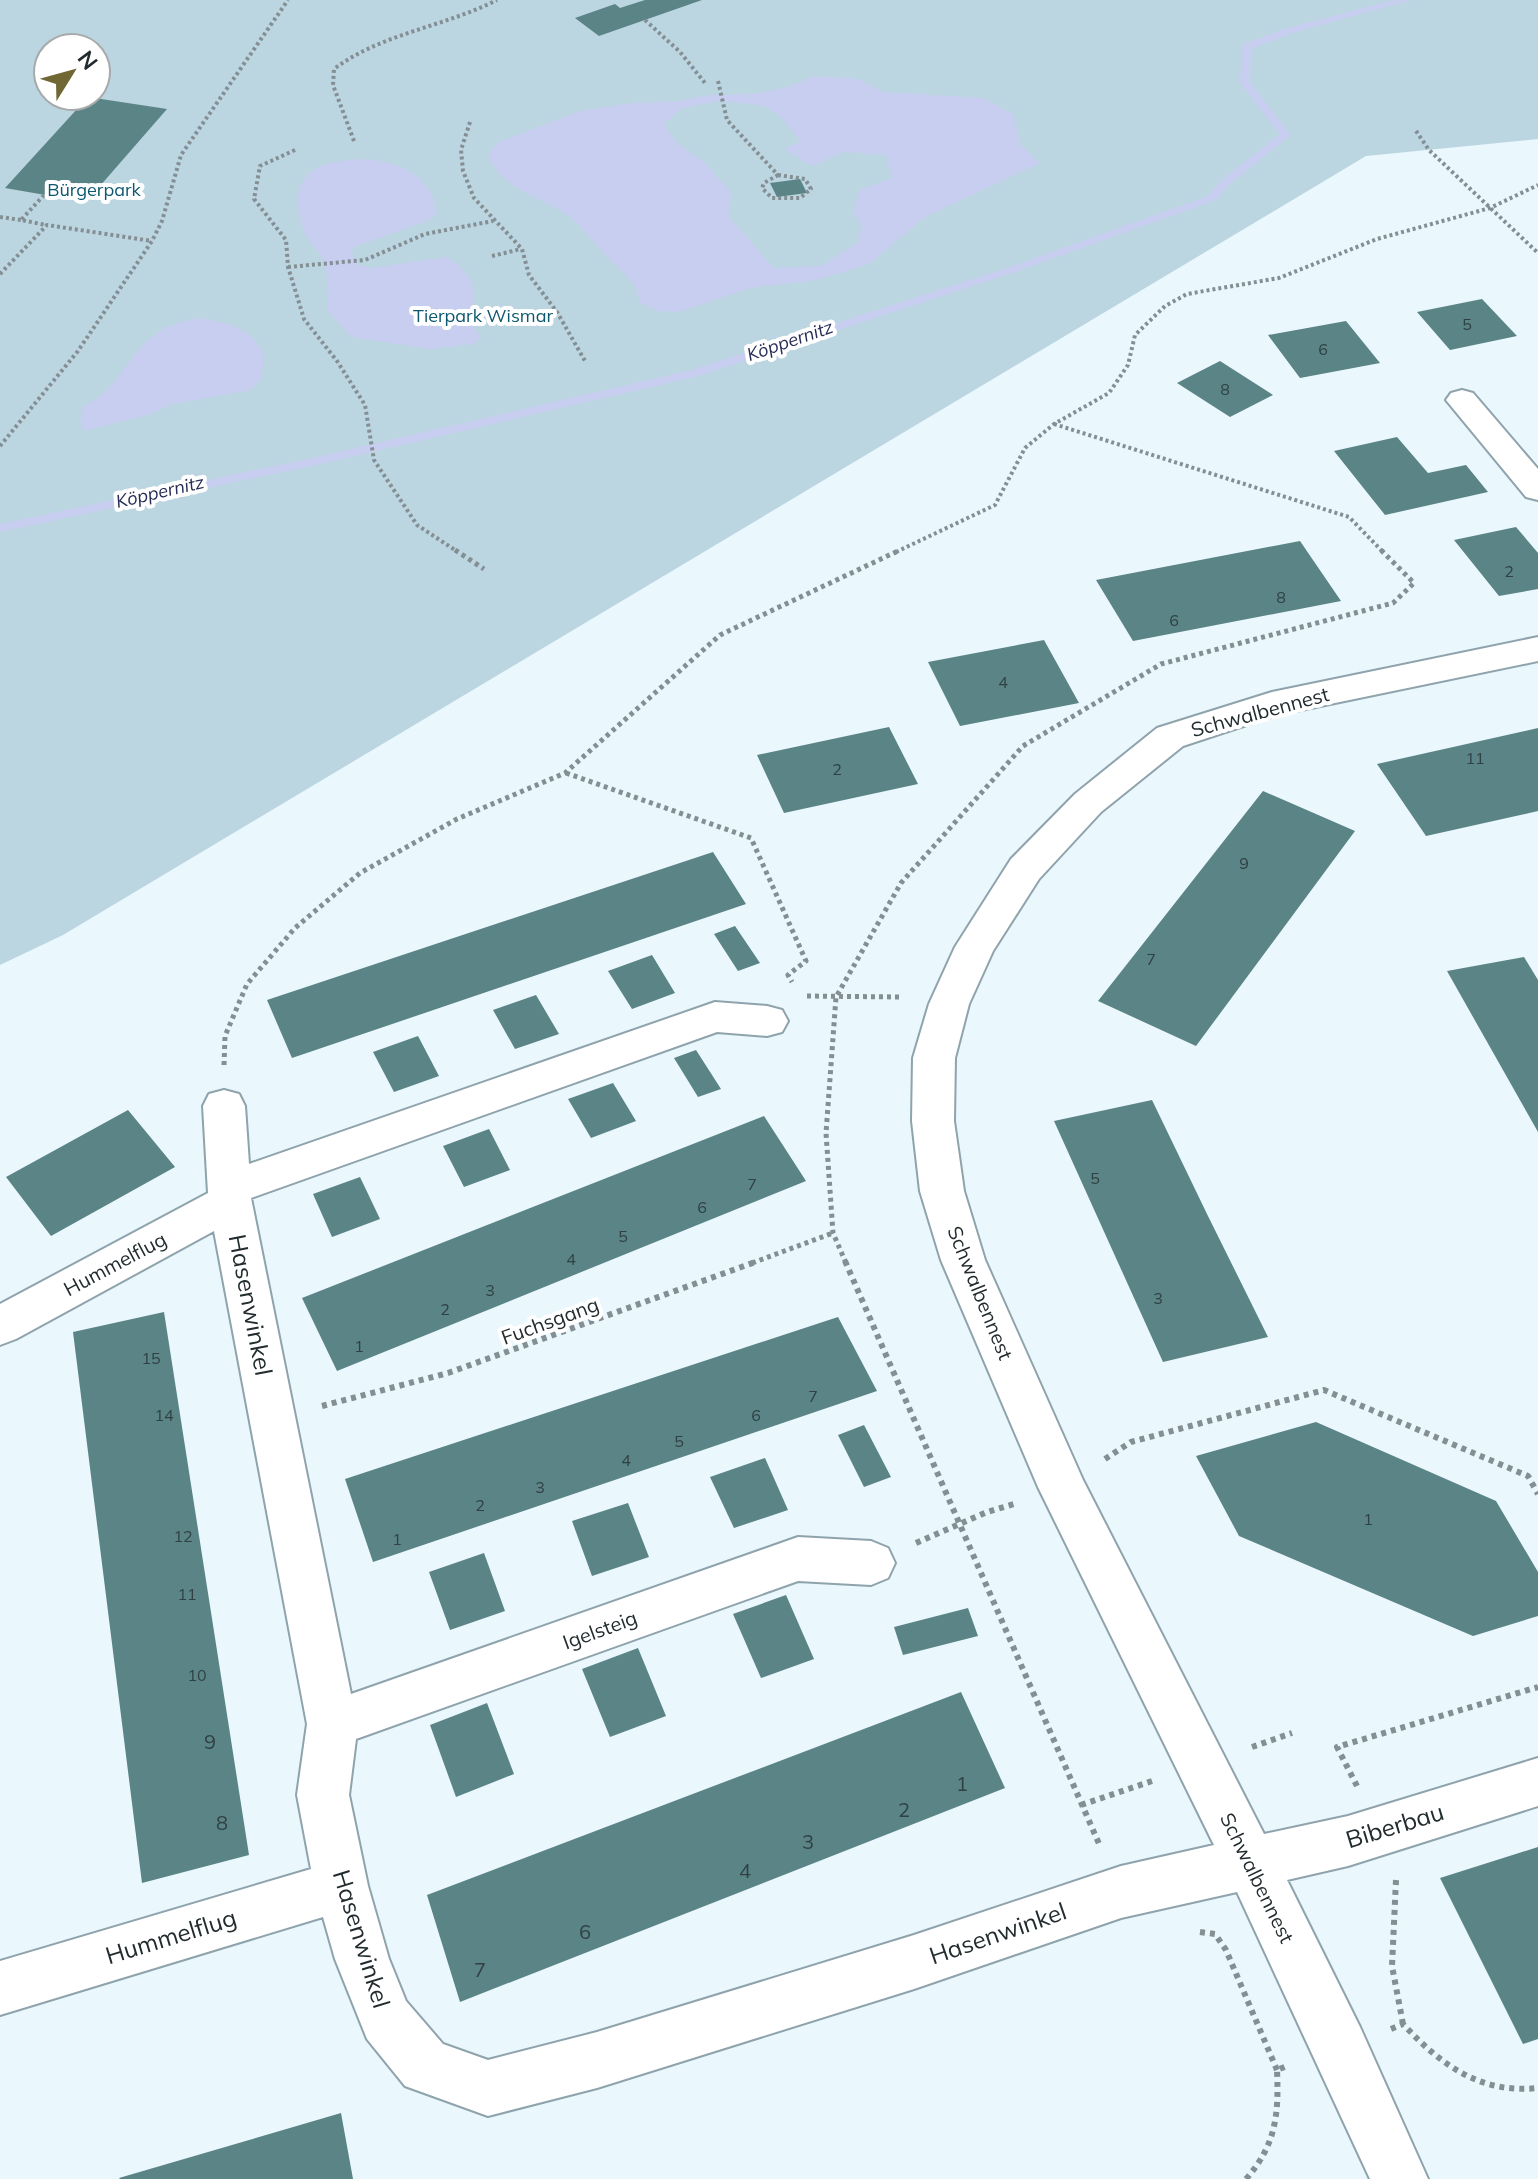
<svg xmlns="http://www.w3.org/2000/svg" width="1538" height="2179" font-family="Mulish,sans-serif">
<rect width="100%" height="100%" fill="#eaf7fd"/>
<path fill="#bbd5e1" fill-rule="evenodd" d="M0,0H1538V139L1366,156L63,935L0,965ZM48,48H96V96H48Z"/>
<path fill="#c7ceef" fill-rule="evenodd" d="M815,76L858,79L883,92L983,98L1013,114L1020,144L1040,163L925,217L869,264L816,280L750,288L679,312L658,311L640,303C636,278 620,271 604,254C593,242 584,228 570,217C542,196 500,190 488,154L499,142L583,110L635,103L678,101L709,95L753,94L788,87ZM719,101C763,105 774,101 800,142L784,149L812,166L843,152L886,155L892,178L859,190L853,212L862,226L857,243L821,266L774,268L728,216L731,193L707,165L677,143L664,124L682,108Z
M368,159C403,164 431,175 437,213L427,221L354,247L351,252L359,265L371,268L446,257C469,269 483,292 467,315L481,338L473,344L430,349L351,337L327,310C330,291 328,272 320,254C317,248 311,245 308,239C301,228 297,210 298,197C302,162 338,160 368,159Z
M198,318C225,321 267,332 263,366C262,379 259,384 247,391L172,404L151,414L84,431L80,424L83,407C134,381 125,331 198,318Z"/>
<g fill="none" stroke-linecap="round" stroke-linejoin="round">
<path fill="#c7ceef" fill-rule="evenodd" d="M1394,0H1411L1292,33L1251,49L1250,83L1291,135L1230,184L1216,200L1018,271L699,376L321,464L0,532V524L321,456L691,370L1010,267L1208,196L1222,180L1280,134L1240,83L1242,45L1284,29Z"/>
</g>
<path fill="#5a8486" d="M645,0H702L599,36L575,18L615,4L620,8Z
M88,97L167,109L86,202L5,188Z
M800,179L807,193L777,197L770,183Z
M1482,299L1517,336L1450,350L1417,312Z
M1346,321L1380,363L1300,378L1268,335Z
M1220,361L1273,395L1230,417L1177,383Z
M1397,437L1428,473L1466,465L1488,492L1385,515L1334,451Z
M1516,527L1538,553V589L1499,596L1454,540Z
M1300,541L1341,601L1133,641L1096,580Z
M1044,640L1079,703L960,726L928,662Z
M889,727L918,784L784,813L757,755Z
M1538,728V811L1426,836L1377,764Z
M1263,791L1355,831L1196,1046L1098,1001Z
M713,852L746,904L292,1058L267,1000Z
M735,926L760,963L738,971L714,934Z
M652,955L675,993L632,1009L608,971Z
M1524,957L1538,980V1132L1447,971Z
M536,995L559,1034L515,1049L493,1010Z
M418,1036L439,1076L394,1092L373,1052Z
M696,1050L721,1089L698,1097L674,1058Z
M613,1083L636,1121L591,1138L568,1099Z
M1152,1100L1207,1214L1268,1337L1163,1362L1054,1121Z
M128,1110L175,1167L51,1236L6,1177Z
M764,1116L806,1181L337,1371L302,1298Z
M489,1129L510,1170L464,1187L443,1146Z
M360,1177L380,1219L332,1237L313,1194Z
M164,1312L249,1855L142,1883L73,1332Z
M838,1317L877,1391L373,1562L345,1479Z
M1316,1422L1496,1501L1538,1572V1616L1473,1636L1239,1536L1196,1456Z
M864,1425L891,1477L864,1487L838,1435Z
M765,1458L788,1510L734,1528L710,1477Z
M628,1503L649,1557L592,1576L572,1521Z
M484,1553L505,1611L450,1630L429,1572Z
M786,1595L814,1659L761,1678L733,1614Z
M968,1608L978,1636L903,1655L894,1627Z
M638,1648L666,1716L610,1737L582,1669Z
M961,1692L1005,1788L460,2002L427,1895Z
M487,1703L514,1774L456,1797L430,1725Z
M1538,1847V2039L1523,2044L1440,1878Z
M341,2113L353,2179H120L119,2178Z"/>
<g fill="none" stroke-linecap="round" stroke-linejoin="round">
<g stroke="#8ea3ac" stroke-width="4">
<path id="street" d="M1462,390L1473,393L1538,469V500L1526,497L1446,400L1451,393Z
M1538,637V661L1277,715L1183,746L1101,812L1039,879L993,951L969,1004L955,1058L954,1121L964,1191L985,1260L1083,1480L1264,1834L1348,1816L1538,1758V1806L1348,1866L1287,1880L1360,2027L1428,2179H1370L1237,1892L1121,1918L914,1989L597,2088L488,2116L405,2086L367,2039L335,1959L323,1917L0,2015V1961L311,1869L297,1795L307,1724L214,1231L16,1339L0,1345V1304L208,1193L203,1106L209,1094L224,1090L239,1094L245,1106L249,1164L715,1002L767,1006L782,1010L788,1021L782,1032L767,1036L717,1032L251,1198L351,1694L798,1537L871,1541L888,1548L895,1563L888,1578L871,1585L798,1581L356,1739L349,1795L368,1886L389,1959L406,2001L443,2044L488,2060L597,2032L914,1935L1121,1866L1214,1845L1038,1487L941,1260L920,1191L912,1121L913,1058L929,1004L955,947L1011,859L1075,794L1157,728L1272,692Z"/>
</g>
<path stroke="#848f94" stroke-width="4" stroke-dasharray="3 3" stroke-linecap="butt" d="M645,20L680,52L705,83
M718,81L727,120L778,175
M470,122L461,150L463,171L474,198L522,249L529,275L557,312L585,361
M1416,131L1429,150L1538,253
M354,141L333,85L334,69C382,33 444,27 497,0
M295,150L260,166L254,199L286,240L288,267L304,319L337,361L365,405L374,460L417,525L458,552
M778,175L805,179L811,189L800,198H772L762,188L764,183Z
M44,195L21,220L46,225
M0,217L21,220
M492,256L521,249
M288,267L365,260L425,234L493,221
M0,274L47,225L152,241
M1054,424L1349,517L1383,552
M0,446L78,351L152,241L162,221L181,155L288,0
M896,552L995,505L1025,448L1054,424L1109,393L1128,365L1135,335L1165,306L1187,294L1279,278L1377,239L1490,208L1538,185"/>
<path stroke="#848f94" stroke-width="5" stroke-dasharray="4 4" stroke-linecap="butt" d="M455,550L484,569
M566,773L751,838L806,961L788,975L792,982
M807,996L901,997
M224,1065L225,1036L247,984L295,928L360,873L457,819L565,773L720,635L900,550
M752,1263L833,1233
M846,1263L833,1233L826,1133L836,997L901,883L1023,746L1161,664L1393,603L1414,583L1381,550"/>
<path stroke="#848f94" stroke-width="6" stroke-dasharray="5 5" stroke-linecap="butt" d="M845,1261L1100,1846
M322,1406L448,1373L758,1261
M1105,1459L1131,1442L1324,1390L1528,1476L1538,1494
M916,1543L987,1512L1014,1504
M1252,1747L1292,1733
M1357,1786L1337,1747L1538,1687
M1081,1805L1152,1781
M1396,1880L1392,1966L1403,2024
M1200,1932L1215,1934L1226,1950L1277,2070
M1391,2029L1403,2024C1441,2065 1480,2094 1538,2088
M1246,2179C1276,2145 1279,2114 1277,2070L1287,2066"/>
<use href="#street" fill="#fff" fill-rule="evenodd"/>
</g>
<g text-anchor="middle" stroke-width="8" stroke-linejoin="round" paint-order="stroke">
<g font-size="16" fill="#304144">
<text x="1467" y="330">5</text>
<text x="1323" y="355">6</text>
<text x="1225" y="395">8</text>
<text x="1509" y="577">2</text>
<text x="1281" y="603">8</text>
<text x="1174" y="626">6</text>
<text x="1003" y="688">4</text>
<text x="1475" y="764">11</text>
<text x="837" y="775">2</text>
<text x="1244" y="869">9</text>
<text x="1151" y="965">7</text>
<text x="1095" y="1184">5</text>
<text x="752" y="1190">7</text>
<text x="702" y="1213">6</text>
<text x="623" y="1242">5</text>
<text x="571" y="1265">4</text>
<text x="490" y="1296">3</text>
<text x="1158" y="1304">3</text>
<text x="445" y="1315">2</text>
<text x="359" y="1352">1</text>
<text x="151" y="1364">15</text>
<text x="813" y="1402">7</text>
<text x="164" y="1421">14</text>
<text x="756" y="1421">6</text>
<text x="679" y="1447">5</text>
<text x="626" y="1466">4</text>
<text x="540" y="1493">3</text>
<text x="480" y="1511">2</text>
<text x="1368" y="1525">1</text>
<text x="183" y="1542">12</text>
<text x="397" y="1545">1</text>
<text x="187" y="1600">11</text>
<text x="197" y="1681">10</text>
</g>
<g font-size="18" fill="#0d586f" stroke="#fff">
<text x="94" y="196">Bürgerpark</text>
<text x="483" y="322">Tierpark Wismar</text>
</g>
<g font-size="18" font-style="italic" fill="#272c57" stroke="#fff">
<text transform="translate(790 341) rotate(-19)" y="6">Köppernitz</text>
<text transform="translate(160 492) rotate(-13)" y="6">Köppernitz</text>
</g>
<g font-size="20" fill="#222b2e" stroke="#fff">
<text transform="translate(1260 712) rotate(-15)" y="7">Schwalbennest</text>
<text transform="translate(115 1264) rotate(-28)" y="7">Hummelflug</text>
<text transform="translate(980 1293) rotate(68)" y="7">Schwalbennest</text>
<text transform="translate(550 1321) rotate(-20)" y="7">Fuchsgang</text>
<text transform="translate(600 1630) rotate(-20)" y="7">Igelsteig</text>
<text transform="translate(1257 1878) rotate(64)" y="7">Schwalbennest</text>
</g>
<g font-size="20" fill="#304144">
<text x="210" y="1749">9</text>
<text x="962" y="1791">1</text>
<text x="904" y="1817">2</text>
<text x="222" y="1830">8</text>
<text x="808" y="1849">3</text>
<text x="745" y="1878">4</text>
<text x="585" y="1939">6</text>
<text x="480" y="1977">7</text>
</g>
<g font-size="24" fill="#222b2e" stroke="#fff">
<text transform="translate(250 1305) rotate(79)" y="8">Hasenwinkel</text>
<text transform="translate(1395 1826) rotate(-17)" y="8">Biberbau</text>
<text transform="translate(998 1934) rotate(-19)" y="8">Hasenwinkel</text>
<text transform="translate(171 1937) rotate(-17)" y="8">Hummelflug</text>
<text transform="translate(361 1939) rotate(73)" y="8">Hasenwinkel</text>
</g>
</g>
<g transform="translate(72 72) rotate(53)"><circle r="38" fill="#ffffff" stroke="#a7aaab" stroke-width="2"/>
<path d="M0-6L14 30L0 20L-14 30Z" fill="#716734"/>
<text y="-12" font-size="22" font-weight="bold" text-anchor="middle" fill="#222b2e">N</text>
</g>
</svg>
